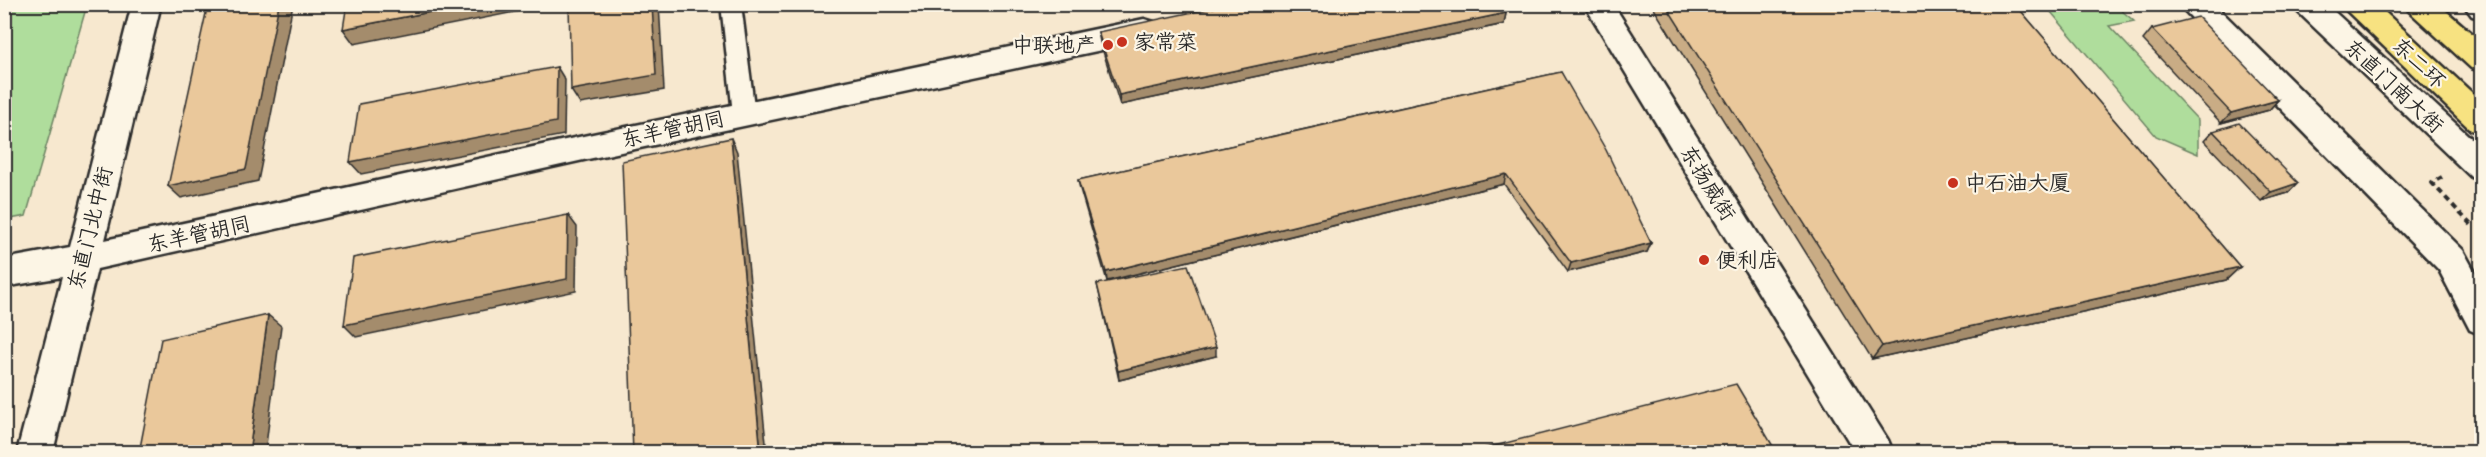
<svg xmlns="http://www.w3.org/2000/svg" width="2486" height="457" font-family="Dekko,'LXGW WenKai TC',sans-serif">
<rect width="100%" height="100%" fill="#f7e8cf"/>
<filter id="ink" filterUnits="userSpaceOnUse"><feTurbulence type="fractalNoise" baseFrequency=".0167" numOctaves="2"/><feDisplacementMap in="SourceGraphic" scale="12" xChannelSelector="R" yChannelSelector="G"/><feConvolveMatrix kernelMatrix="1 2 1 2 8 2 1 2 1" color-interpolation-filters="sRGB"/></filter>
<g filter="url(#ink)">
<path fill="#afdd9c" stroke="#6d8464" stroke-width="1.5" d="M5,4L87,5L26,216L5,220Z
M2045,5H2115L2134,21L2109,26L2198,120V154L2156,136Z"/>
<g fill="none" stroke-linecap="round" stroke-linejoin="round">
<g stroke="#2b2b2b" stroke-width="5">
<path id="lane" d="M721,4H741L755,114L751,120L744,122L737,120L733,114Z"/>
</g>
<g stroke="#2b2b2b" stroke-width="5">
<path id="street" d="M132,4H161L105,240L588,135L1144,19L1154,22L1159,30L1154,38L1144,41L588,159L97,269L53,452H17L62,277L4,287V259L70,247Z
M1584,4H1613L1888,440L1893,452H1855Z"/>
</g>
<g stroke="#2b2b2b" stroke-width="5">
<path id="secondary" d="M2181,4H2214L2463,250L2482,285V335L2470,330L2439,270L2185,11Z
M2293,4H2326L2482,148V181L2471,177L2297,11Z
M2463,4H2482V18L2472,16Z"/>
</g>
<g stroke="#2b2b2b" stroke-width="5">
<path id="highway" d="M2343,4H2376L2482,102V133L2471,130L2347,11Z
M2405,4H2438L2482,42V71L2471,68L2409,11Z"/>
</g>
<path stroke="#2b2b2b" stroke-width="4" stroke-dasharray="6 4.5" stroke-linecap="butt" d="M2442,177L2432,183L2474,228"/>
<use href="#lane" fill="#fcf5e5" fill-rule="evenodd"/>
<use href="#street" fill="#fcf5e5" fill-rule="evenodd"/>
<use href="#secondary" fill="#fcf5e5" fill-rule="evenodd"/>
<use href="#highway" fill="#f7e281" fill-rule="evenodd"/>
</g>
<path fill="#c9ac85" stroke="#2b2b2b" stroke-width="1.5" d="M1651,4H2015L2240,267L2226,280L1872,359Z
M1506,13L1504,24L1120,105L1100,42L1098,32Z
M2152,29L2278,100L2269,110L2221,123L2143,40Z
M1561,72L1651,243L1647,252L1568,272L1504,184L1107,281L1080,189L1078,180Z
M2213,131L2298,183L2288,193L2261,201L2204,141Z
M1097,284L1216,356L1119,380Z"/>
<path fill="#a48c6c" stroke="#2b2b2b" stroke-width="1.5" d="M279,4H293L258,181L181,198L168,186Z
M471,4H555L354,44L343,29Z
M652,4H659L664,90L580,104L571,90Z
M1506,13L1504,24L1120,105L1119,95Z
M557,67L565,80L564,135L361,174L350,162Z
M2278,100L2269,110L2221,123L2231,113Z
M731,138L737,152L767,453H761Z
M1506,174L1504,184L1107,281L1106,272Z
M2298,183L2288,193L2261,201L2271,192Z
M568,215L577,227L576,291L356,337L344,325Z
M1651,243L1647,252L1568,272L1571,263Z
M2240,267L2226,280L1872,359L1882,346Z
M268,315L281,326L265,453H249Z
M1216,347V356L1119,380L1118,371Z"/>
<path fill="#eac89b" stroke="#2b2b2b" stroke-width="1.5" d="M208,4H279L246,169L168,186Z
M347,4H471L343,29Z
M569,4H652L656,75L571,90Z
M1231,4H1501L1506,13L1119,95L1098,32Z
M1665,4H2015L2240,267L1882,346Z
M2198,17L2278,100L2231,113L2152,29Z
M557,67L556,122L350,162L359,104Z
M1561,72L1606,150L1651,243L1571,263L1506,174L1106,272L1078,180Z
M2239,123L2298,183L2271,192L2213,131Z
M731,138L761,453H633L622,161Z
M568,215L567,279L344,325L353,258Z
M1188,265L1216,347L1118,371L1097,284Z
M268,315L249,453H139L161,339Z
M1736,384L1777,453H1467Z"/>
</g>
<g fill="#c8321e" stroke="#fcf5e5" stroke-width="2">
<circle cx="1122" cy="42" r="6"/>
<circle cx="1108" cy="45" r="6"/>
<circle cx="1953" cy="183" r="6"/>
<circle cx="1704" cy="260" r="6"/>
</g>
<g text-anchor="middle" stroke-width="4.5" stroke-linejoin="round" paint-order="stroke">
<g font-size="21" fill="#2b2b2b" stroke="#fcf5e5" text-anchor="start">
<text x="1134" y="49">家常菜</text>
<text x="1096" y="52" text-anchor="end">中联地产</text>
<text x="1965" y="190">中石油大厦</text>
<text x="1716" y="267">便利店</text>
</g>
<g font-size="21" fill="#2b2b2b" stroke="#fcf5e5">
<text transform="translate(2419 63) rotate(43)" y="7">东二环</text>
<text transform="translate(2394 86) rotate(43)" y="7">东直门南大街</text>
<text transform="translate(673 129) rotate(-12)" y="7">东羊管胡同</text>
<text transform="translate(1708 183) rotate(58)" y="7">东扬威街</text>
<text transform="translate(90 228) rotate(-76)" y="7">东直门北中街</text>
<text transform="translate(199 234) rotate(-12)" y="7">东羊管胡同</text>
</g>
</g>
<rect width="2486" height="457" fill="none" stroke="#fcf5e5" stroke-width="24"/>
<rect x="12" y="12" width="2462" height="433" fill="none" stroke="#2b2b2b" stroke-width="2" filter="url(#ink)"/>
</svg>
